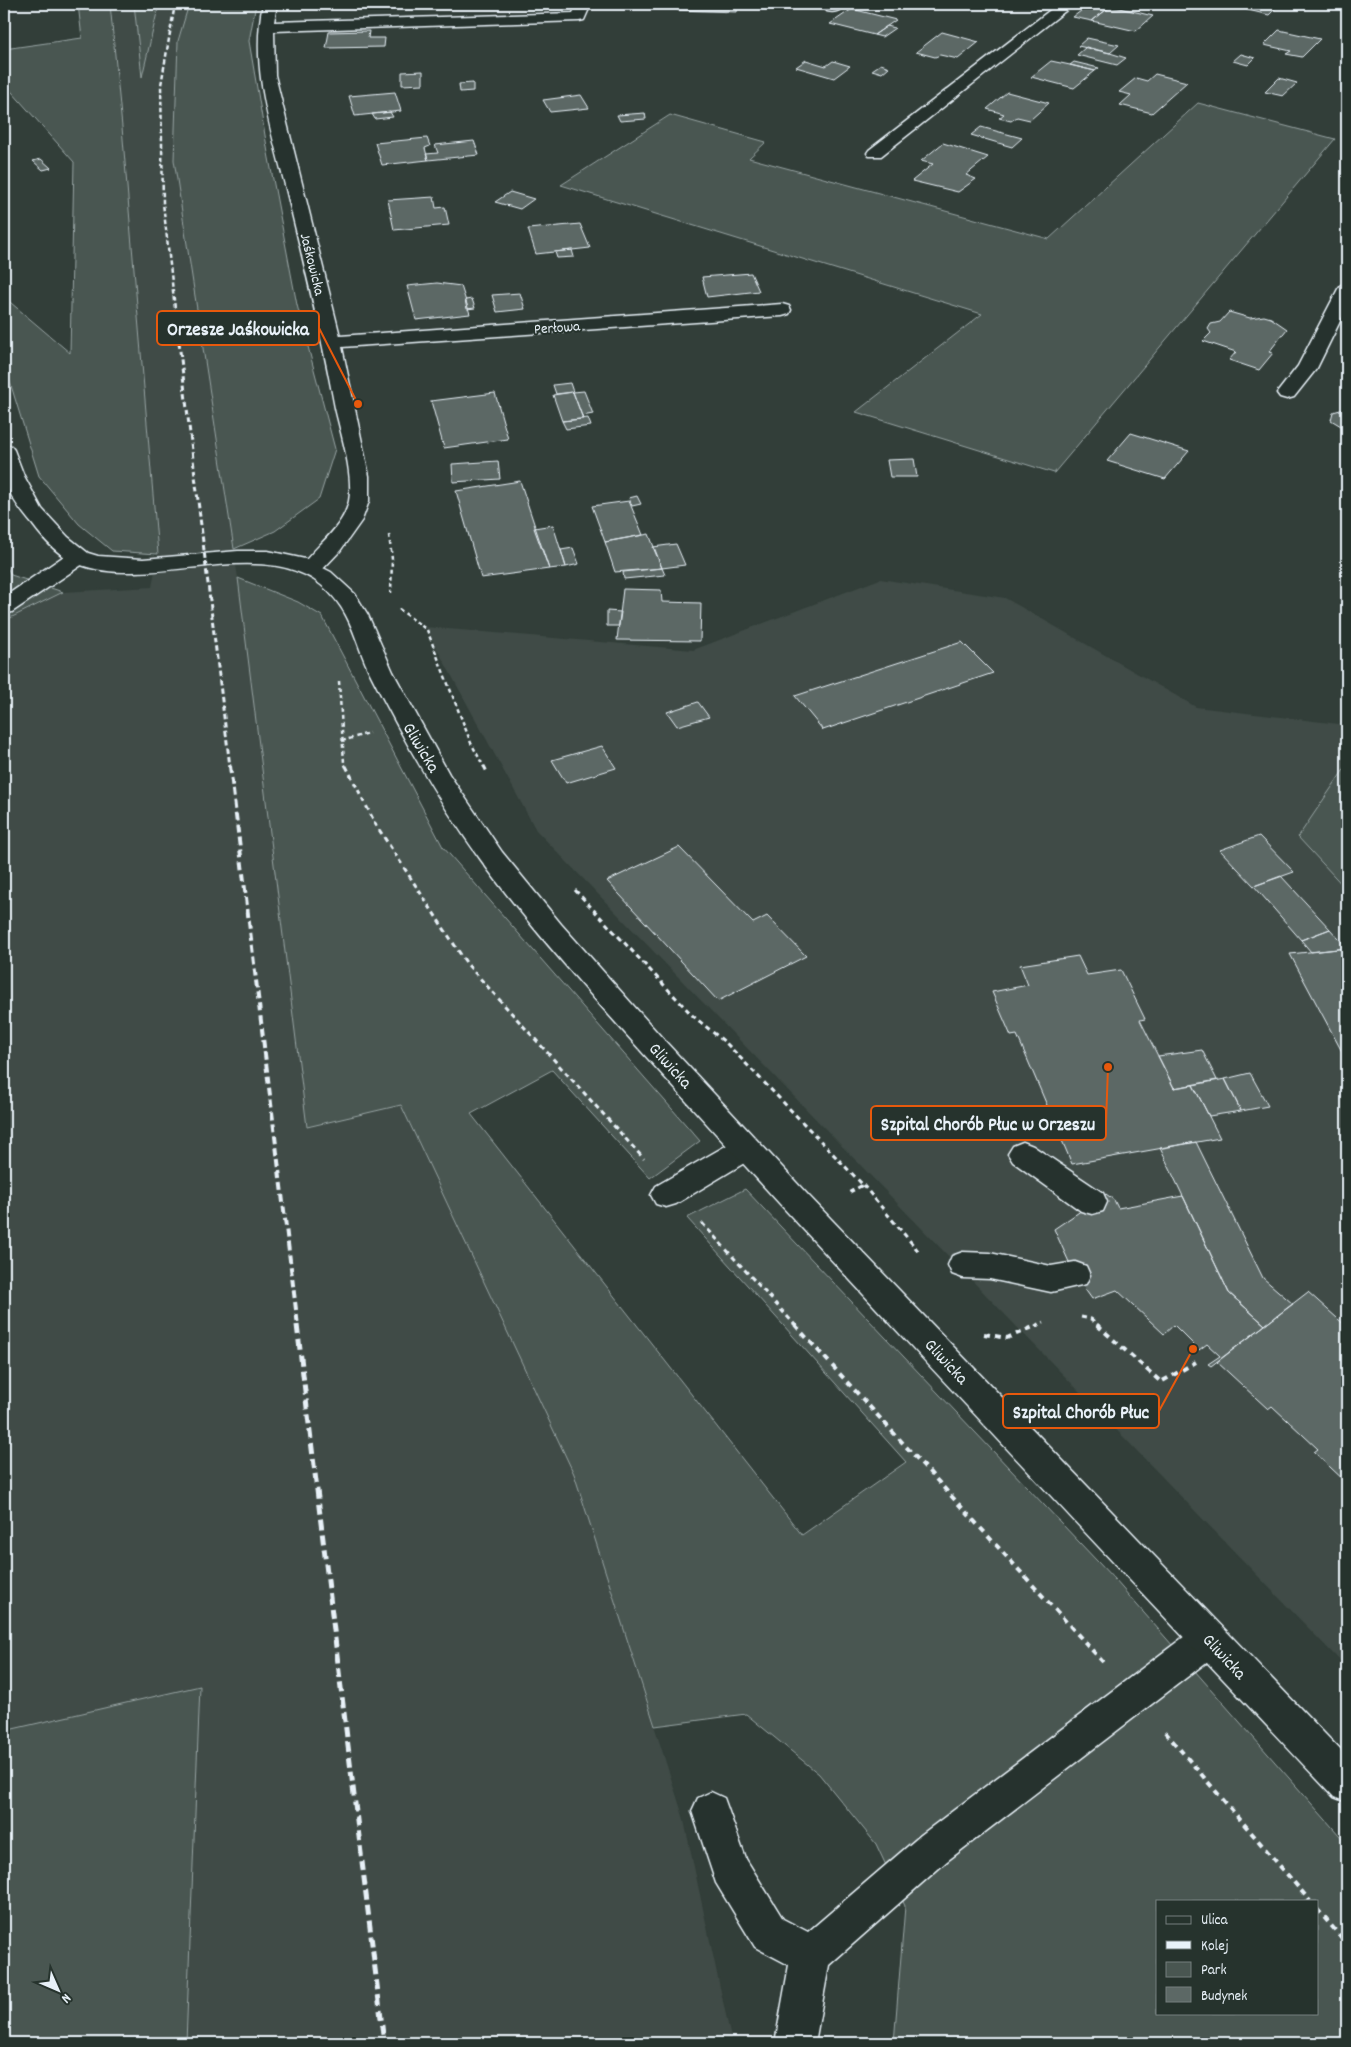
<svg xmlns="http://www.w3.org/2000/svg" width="1351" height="2047" font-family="Dekko,sans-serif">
<rect width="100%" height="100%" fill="#323e39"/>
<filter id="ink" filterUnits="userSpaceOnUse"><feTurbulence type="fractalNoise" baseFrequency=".02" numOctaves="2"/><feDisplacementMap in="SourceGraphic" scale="10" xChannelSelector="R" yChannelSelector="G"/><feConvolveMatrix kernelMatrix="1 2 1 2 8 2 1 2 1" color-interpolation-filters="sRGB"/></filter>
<g filter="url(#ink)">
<path fill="#3f4b46" d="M110,4H134L142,75L159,4H189L178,41L174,160L238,578L307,1127L401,1105L574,1474L683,1816L732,2043H186L200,1687L4,1731V621L63,592L152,587L158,554L122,127Z
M880,579L1005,598L1196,707L1347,725V1668L536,830L425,627L693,650Z"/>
<path fill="#495651" stroke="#98a4a4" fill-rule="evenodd" d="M78,4H110L122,127L158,554L112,551L79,524L39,476L4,363V297L70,353L74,162L4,83V49L82,38Z
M134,4H159L142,77Z
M189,4H256L249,41L268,153L297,305L335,449L319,499L275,531L234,549L174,160L178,41Z
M1198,103L1335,139L1054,473L856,412L982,314L561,185L670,115L766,142L749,158L1049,239Z
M4,561L11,575L63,592L4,621Z
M238,578L298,602L322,616L443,847L700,1141L650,1178L552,1070L471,1114L802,1535L906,1462L687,1218L745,1189L1115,1580L1347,1844V2043H894L905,1906L876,1844L819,1774L746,1714L655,1726L574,1474L401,1105L307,1127ZM1157,1901H1317V2013H1157Z
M1347,765V890L1298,837Z
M200,1686L186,2043H4V1731Z"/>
<path fill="#5c6865" stroke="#e8f1f8" d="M445,4H487L485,7Z
M678,4H738L737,12L677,10V6L675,5Z
M1090,4H1102L1111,6L1092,21L1073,17Z
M1238,4H1280L1269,15L1235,7Z
M1111,6L1153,16L1136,31L1092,21Z
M852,9L896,20L874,35L830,24Z
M887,26L895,28L882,37L874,35Z
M1279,30L1320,39L1302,57L1286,54L1291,51L1264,45Z
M369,31L368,38H385L384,47L326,48L329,32Z
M942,32L979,42L958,59L940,55L935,57L916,52Z
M1087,38L1119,45L1110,53L1078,46Z
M1086,47L1110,53L1126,58L1117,65L1077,55Z
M1241,54L1255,58L1248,65L1233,61Z
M806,60L826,66L833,61L850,66L834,78L796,67Z
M1051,61L1070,65L1095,71L1074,88L1031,77Z
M1074,62L1099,68L1095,71L1070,65Z
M881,64L889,67L882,73L872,70Z
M423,71V84L402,85V72Z
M1155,74L1187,82L1152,113L1120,105L1131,95L1119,92L1136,78L1147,81Z
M1279,78L1297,83L1283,96L1265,92Z
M473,83V91L460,92L459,84Z
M395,92L401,111L355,116L349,96Z
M1007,92L1049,103L1030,120L1017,117L1011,121L999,118L1004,114L987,109Z
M581,95L589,108L550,112L543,100Z
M390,112L393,117L375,119L372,114Z
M645,113L646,119L620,121L617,115Z
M981,127L1022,138L1012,147L971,135Z
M427,138L430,146L425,148L428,160L382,165L375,143Z
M474,141L479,155L428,160L426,154L438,153L435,145Z
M943,143L988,157L966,175L976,179L958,192L912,181L933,164L921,161Z
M41,159L51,168L43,170L33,161Z
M510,192L534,199L520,209L495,202Z
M434,197L436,208L445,207L449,225L394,230L388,200Z
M580,224L590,248L536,254L528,229Z
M572,250L574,257L557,258L555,252Z
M751,273L759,291L707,297L702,277Z
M437,283L461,286L470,314L416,320L407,286Z
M520,293L525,309L497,312L492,295Z
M472,299L475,308L467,309L465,300Z
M1229,312L1250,318L1264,316L1271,318L1287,329L1269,352L1273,353L1259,370L1229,360L1236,352L1203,341L1211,333L1208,329L1211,324L1220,322Z
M570,383L573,392L556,394L553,385Z
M584,391L593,414L582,416L573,392Z
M573,392L583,419L562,421L553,395Z
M495,393L508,439L444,448L431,401Z
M1344,409L1347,410V427L1341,426L1331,420L1333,412Z
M588,418L591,426L566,429L562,421Z
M1131,433L1189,451L1165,479L1107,461Z
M914,459L917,477H890L887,460Z
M498,461L500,479L453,482L452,464Z
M520,481L549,569L481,578L456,491Z
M637,496L641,504L632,506L629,498Z
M629,501L643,535L605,542L592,506Z
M553,525L566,567L549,569L534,528Z
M649,534L662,568L615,572L605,542Z
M676,544L685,565L662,568L653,547Z
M573,548L579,564L566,567L561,550Z
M662,568L665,575L624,579L623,572Z
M623,589L661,590L662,602L701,603L700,641L617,640Z
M607,611L621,612L619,626H607Z
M962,642L993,673L823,730L795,696Z
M698,702L709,717L677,726L667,712Z
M602,746L616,768L566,783L552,760Z
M1259,836L1294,872L1254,886L1220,850Z
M679,847L753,923L767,916L806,956L718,1001L607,881Z
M1281,876L1330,929L1301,940L1254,886Z
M1330,929L1347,948L1311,952L1301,940Z
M1347,948V947V1061L1290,954Z
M1078,956L1087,975L1121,970L1145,1019L1140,1020L1174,1088L1193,1085L1220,1138L1072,1164L1017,1035L1011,1036L992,992L1028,985L1020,965Z
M1202,1050L1217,1080L1174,1088L1158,1056Z
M1250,1073L1268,1106L1241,1111L1225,1079Z
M1225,1079L1241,1111L1209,1116L1193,1085Z
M1196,1142L1263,1278L1293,1304L1265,1325L1229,1293L1160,1148Z
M1106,1194L1114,1200L1118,1208L1183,1196L1229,1293L1265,1325L1211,1366L1208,1364L1220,1356L1207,1344L1199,1350L1174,1325L1164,1334L1117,1290L1092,1299L1067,1264L1069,1262L1054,1229Z
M1308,1292L1347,1327V1483L1314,1452L1318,1449L1272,1406L1268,1409L1217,1362Z"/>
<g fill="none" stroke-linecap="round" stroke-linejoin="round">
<g stroke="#e8f1f8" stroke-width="3">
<path id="minor" d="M263,4H277L274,22L573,13L577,4H591L584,20L579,21L274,31L275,75L340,336L782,304L789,306L791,310L789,314L782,316L342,347L369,476V501L362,520L340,551L319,573L311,575L303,573L300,568C315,546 343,529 349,501C354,475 341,434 335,408C322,337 305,267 288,197C273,134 249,69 263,4Z
M829,4H845C841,11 834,13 827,11L825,8Z
M1058,4H1074L881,156H869L867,153L869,150Z
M1347,284V307L1317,368L1294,397L1287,399L1280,397L1277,393L1298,366L1338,289L1341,285Z
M78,551L86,552L89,557L86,562L12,612L4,614V597L70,552Z
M746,1136L756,1140L761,1148L756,1156L676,1204L666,1207L656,1204L651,1195L656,1186L736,1140Z
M1023,1142L1033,1146L1103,1193L1107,1202L1103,1211L1092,1214L1081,1211L1013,1162L1008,1154L1013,1146Z
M963,1252L990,1253L1051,1266L1075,1262L1086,1266L1090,1275L1086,1284L1051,1292L990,1279L963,1278L952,1274L948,1265L952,1256Z
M1209,1622L1221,1627L1227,1639L1221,1651L947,1861L829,1965L815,2043H775L789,1965L755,1947L716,1883L692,1811L698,1798L711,1792L724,1798L746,1859L783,1919L808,1932L921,1835L1197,1627Z"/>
</g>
<g stroke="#e8f1f8" stroke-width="3">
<path id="major" d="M4,444L11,446L14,450L24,476L42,509L68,537L88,553L98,556L143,559L238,551H268L305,559L331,572L355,594L368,615L393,672L449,774L502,852L561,924L664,1040L807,1194L1347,1757V1802L1334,1797C1156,1608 978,1419 802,1228C737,1157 672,1086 608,1014C564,964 520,914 481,860C438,801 402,737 369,671C359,651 354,626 341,607C286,521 158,595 78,564C60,557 44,540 33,525C21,511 6,492 4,474C2,464 4,453 4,444Z"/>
</g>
<path stroke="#e8f1f8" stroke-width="2.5" stroke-dasharray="4 3" stroke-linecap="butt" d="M389,535L392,559L391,593
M399,609L427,630L471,743L484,767
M339,681L344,763L346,767
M342,741L369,733"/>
<path stroke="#e8f1f8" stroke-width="3" stroke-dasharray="5 4" stroke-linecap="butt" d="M346,766L376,825L467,964L644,1159
M484,766L488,774
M575,890L693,1016L726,1043L863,1185L848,1193
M863,1185L920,1253
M702,1223L796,1326
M1081,1317L1091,1319L1099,1326
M1035,1326L1044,1322"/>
<path stroke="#e8f1f8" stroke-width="4" stroke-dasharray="6 5" stroke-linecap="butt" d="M795,1325L1103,1662
M1097,1325L1161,1382L1196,1362
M984,1334L1007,1338L1038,1325
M1165,1732L1310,1901
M1317,1909L1347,1944"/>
<use href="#minor" fill="#26332d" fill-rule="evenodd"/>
<use href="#major" fill="#26332d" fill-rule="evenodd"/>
<path stroke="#e8f1f8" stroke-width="2.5" stroke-dasharray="4.5 2.5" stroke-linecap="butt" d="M175,4L161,85L163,203L178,335"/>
<path stroke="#e8f1f8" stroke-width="3" stroke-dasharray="5.5 3" stroke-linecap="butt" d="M178,334L230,767"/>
<path stroke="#e8f1f8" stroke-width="4" stroke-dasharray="8 4" stroke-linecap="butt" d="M230,766L298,1326"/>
<path stroke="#e8f1f8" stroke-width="5" stroke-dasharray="10 5" stroke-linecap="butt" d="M297,1325L384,2043"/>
</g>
</g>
<g text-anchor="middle" stroke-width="4" stroke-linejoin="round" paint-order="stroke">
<g font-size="15" fill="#e8f1f8" stroke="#26332d">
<text transform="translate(313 264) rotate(76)" y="5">Jaśkowicka</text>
<text transform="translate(557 327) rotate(-4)" y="5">Perłowa</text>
</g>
<g font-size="18" fill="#e8f1f8" stroke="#26332d">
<text transform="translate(422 747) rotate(59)" y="6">Gliwicka</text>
<text transform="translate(671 1065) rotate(48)" y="6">Gliwicka</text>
<text transform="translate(947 1361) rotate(47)" y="6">Gliwicka</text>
<text transform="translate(1225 1656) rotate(47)" y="6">Gliwicka</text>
</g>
</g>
<path fill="none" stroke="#e8590c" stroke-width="2" d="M358 404L319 328M1108 1067L1106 1123M1193 1349L1159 1411"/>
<g fill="#e8590c" stroke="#26332d" stroke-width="2">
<circle cx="358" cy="404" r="5"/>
<circle cx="1108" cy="1067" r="5"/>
<circle cx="1193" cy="1349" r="5"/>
</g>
<g fill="#26332d" stroke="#e8590c" stroke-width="2">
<rect x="157" y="311" width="162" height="34" rx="5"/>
<rect x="871" y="1106" width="235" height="34" rx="5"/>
<rect x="1003" y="1394" width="156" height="34" rx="5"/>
</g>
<g font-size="19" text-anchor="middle" font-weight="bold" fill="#e8f1f8">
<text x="238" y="335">Orzesze Jaśkowicka</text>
<text x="988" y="1130">Szpital Chorób Płuc w Orzeszu</text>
<text x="1081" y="1418">Szpital Chorób Płuc</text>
</g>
<rect width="1351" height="2047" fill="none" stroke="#26332d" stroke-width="20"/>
<rect x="10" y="10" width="1331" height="2027" fill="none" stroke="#e8f1f8" stroke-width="2" filter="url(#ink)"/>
<rect x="1156" y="1900" width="162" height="115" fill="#26332d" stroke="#747f7e"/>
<rect x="1166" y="1916" width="25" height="8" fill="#26332d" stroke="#747f7e"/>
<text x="1201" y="1924" font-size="15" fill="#e8f1f8">Ulica</text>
<rect x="1166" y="1941" width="25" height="8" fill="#e8f1f8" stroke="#747f7e"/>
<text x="1201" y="1950" font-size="15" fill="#e8f1f8">Kolej</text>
<rect x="1166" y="1962" width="25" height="15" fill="#495651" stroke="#747f7e"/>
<text x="1201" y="1974" font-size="15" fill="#e8f1f8">Park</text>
<rect x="1166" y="1987" width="25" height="15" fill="#5c6865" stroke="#747f7e"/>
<text x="1201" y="2000" font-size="15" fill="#e8f1f8">Budynek</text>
<g transform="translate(58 1990) rotate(135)" stroke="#26332d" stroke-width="4" paint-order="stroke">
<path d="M0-4L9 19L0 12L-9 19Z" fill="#e8f1f8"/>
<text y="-8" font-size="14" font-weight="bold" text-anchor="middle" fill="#e8f1f8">N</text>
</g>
</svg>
